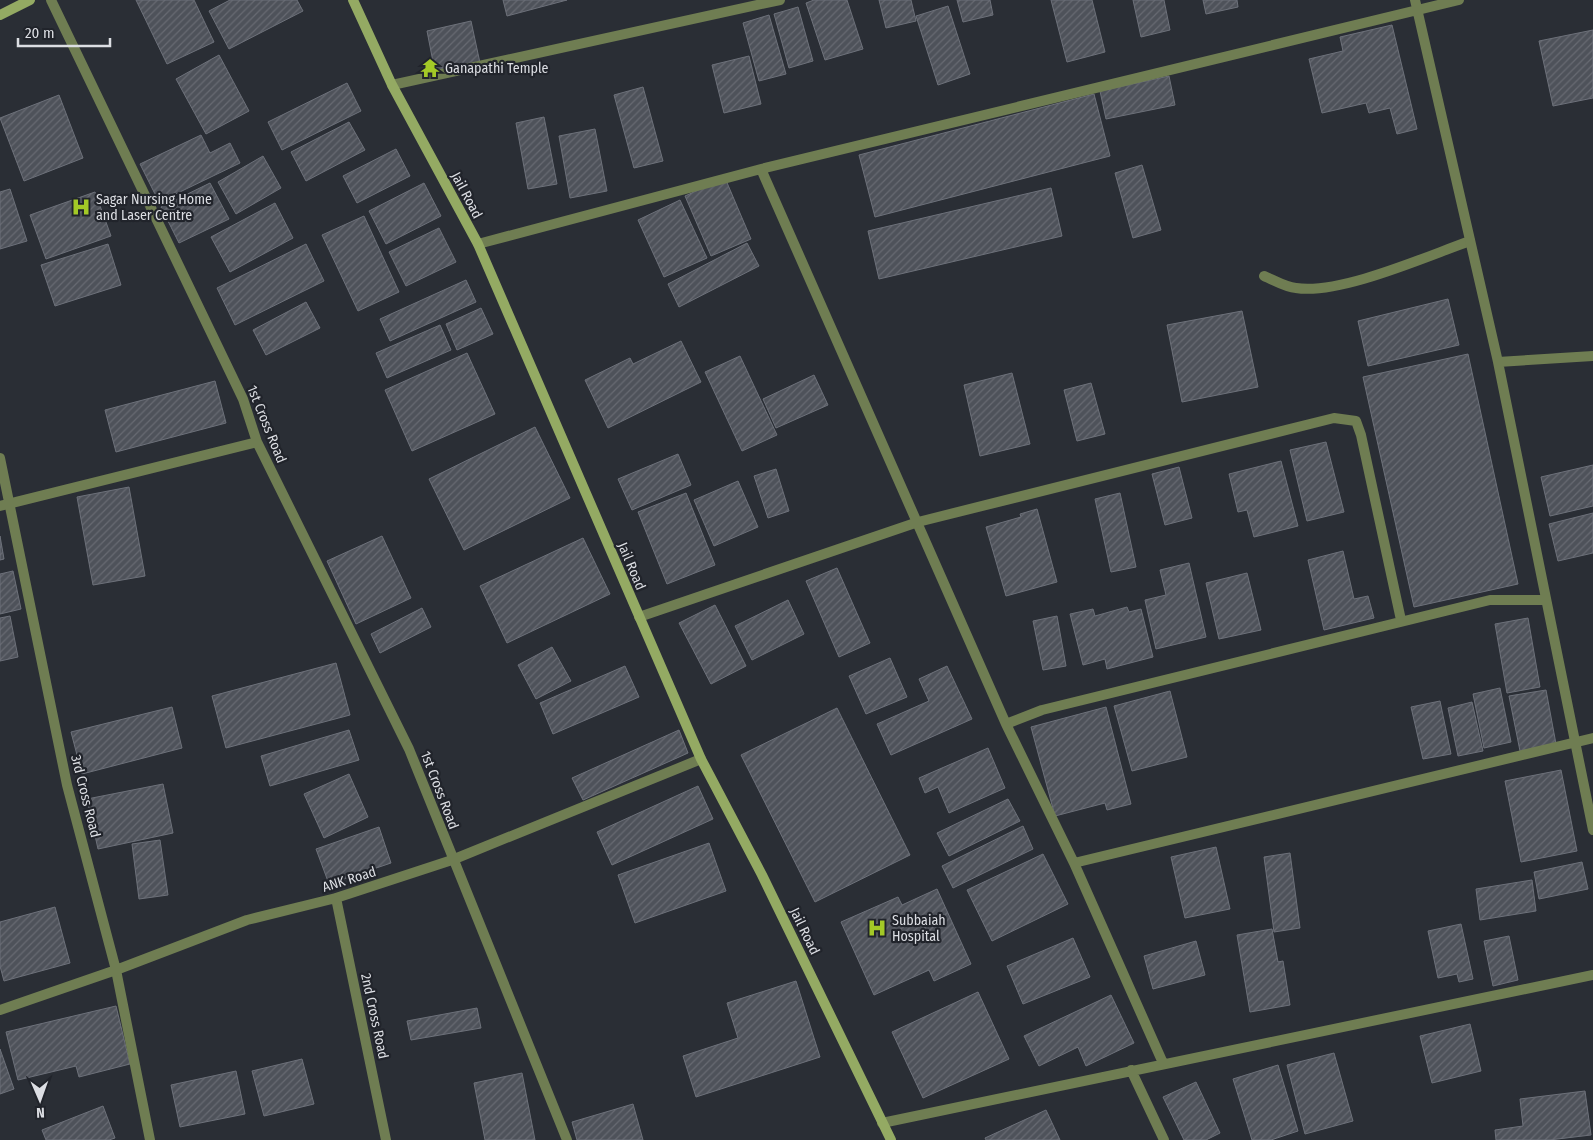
<svg xmlns="http://www.w3.org/2000/svg" width="1593" height="1140" font-family="'Fira Sans Condensed',sans-serif">
<defs>
<pattern id="building-hatch" width="6" height="6" patternUnits="userSpaceOnUse" patternTransform="scale(1.25)"><rect width="6" height="6" fill="#4e525a"/><path d="M-1 1l2-2M0 6l6-6M5 7l2-2" fill="none" stroke="#676a72"/></pattern>
</defs>
<rect width="100%" height="100%" fill="#2a2e35"/>
<path fill="url(#building-hatch)" stroke="#6d717a" d="M136,0H194L214,42L167,64Z
M230,0H297L303,11L229,49L209,11Z
M503,0H567L507,16Z
M814,0H847L863,49L825,60L806,3Z
M879,0H911L916,21L886,28Z
M957,0H990L993,15L963,22Z
M1051,0H1092L1105,52L1067,62Z
M1133,0H1164L1170,30L1141,37Z
M1203,0H1237L1238,7L1206,14Z
M948,6L970,74L938,85L916,16Z
M798,7L813,61L789,68L774,14Z
M769,15L786,74L759,81L743,23Z
M471,21L480,63L435,72L427,31Z
M1392,25L1417,129L1397,134L1390,108L1369,113L1366,103L1322,113L1309,59L1343,51L1340,37Z
M1593,30V98L1553,106L1539,41Z
M219,55L249,111L206,134L176,79Z
M749,56L761,104L724,113L712,65Z
M1169,76L1175,105L1106,119L1100,91Z
M347,83L361,111L282,150L268,122Z
M643,87L663,161L634,168L614,95Z
M1094,94L1110,156L875,217L859,155Z
M59,95L83,158L24,181L0,118Z
M544,117L557,184L528,189L516,123Z
M349,122L365,150L306,181L291,152Z
M595,129L607,191L570,198L559,136Z
M201,135L210,153L230,143L240,163L159,202L140,164Z
M396,149L410,176L357,203L343,176Z
M263,156L281,188L236,214L218,182Z
M1142,165L1161,230L1133,238L1115,173Z
M725,178L751,239L711,256L685,196Z
M210,183L229,219L179,243L161,207Z
M424,183L441,216L386,244L369,211Z
M1051,188L1062,236L879,279L868,231Z
M10,189L27,241L0,249V192Z
M95,192L111,236L46,259L30,215Z
M680,200L707,258L664,277L638,220Z
M275,203L293,238L230,272L211,237Z
M364,216L399,292L358,311L322,235Z
M439,228L456,262L406,286L389,252Z
M747,243L759,266L679,307L668,284Z
M108,244L121,285L55,306L41,265Z
M306,244L324,281L235,325L217,288Z
M466,280L476,302L390,341L380,319Z
M1448,299L1459,345L1368,366L1358,321Z
M306,302L320,328L266,355L253,330Z
M481,308L493,334L457,350L446,324Z
M1242,311L1258,387L1182,402L1167,325Z
M440,325L451,350L387,378L376,353Z
M681,341L701,382L608,428L585,380L630,358L633,364Z
M467,353L495,414L412,451L385,390Z
M1468,354L1518,584L1414,607L1363,377Z
M740,356L777,435L742,451L705,372Z
M1012,373L1030,444L980,456L964,385Z
M814,375L828,405L776,428L763,399Z
M215,381L226,423L116,452L105,410Z
M1091,383L1105,434L1077,441L1064,390Z
M535,427L570,498L464,550L429,479Z
M1326,442L1344,512L1307,521L1290,450Z
M678,454L691,485L632,510L618,479Z
M1281,461L1298,526L1254,537L1247,510L1238,512L1229,474Z
M1593,465V506L1550,516L1541,477Z
M1179,467L1192,518L1165,525L1152,474Z
M776,469L789,511L768,518L754,476Z
M738,481L758,527L714,546L694,500Z
M129,487L145,576L93,585L77,497Z
M686,493L715,565L667,584L638,512Z
M1120,493L1136,567L1111,572L1095,499Z
M1037,509L1057,582L1006,596L986,527L1021,517L1020,514Z
M1593,513V553L1558,561L1549,524Z
M0,536L4,559L0,560Z
M382,536L411,598L356,624L327,561Z
M583,538L610,594L507,643L480,586Z
M1343,551L1354,599L1368,596L1374,618L1324,630L1308,560Z
M1189,563L1206,637L1156,649L1145,600L1166,595L1160,570Z
M837,568L870,643L839,657L806,581Z
M13,571L21,609L0,614V574Z
M1247,573L1261,630L1219,639L1206,583Z
M788,600L804,634L752,660L735,626Z
M715,605L746,666L711,684L679,623Z
M1127,607L1129,612L1141,609L1153,657L1107,669L1105,659L1083,665L1070,614L1093,609L1095,616Z
M422,608L431,627L380,653L371,634Z
M10,616L18,657L0,661V618Z
M1057,616L1066,666L1043,670L1033,621Z
M1528,618L1540,687L1507,693L1495,624Z
M552,647L571,681L536,699L518,665Z
M890,658L907,697L866,714L849,676Z
M336,663L350,715L226,748L212,696Z
M625,666L639,697L553,734L540,703Z
M947,666L972,719L891,755L877,724L929,701L919,679Z
M1500,688L1511,742L1484,748L1473,694Z
M1546,690L1556,744L1520,751L1509,696Z
M1170,691L1187,757L1132,771L1114,706Z
M1440,701L1451,754L1423,759L1411,707Z
M1472,702L1483,751L1458,756L1448,708Z
M172,707L182,748L82,774L71,732Z
M1106,707L1131,804L1107,810L1105,803L1055,816L1031,727Z
M837,708L910,855L815,902L741,755Z
M349,730L359,760L270,786L261,756Z
M679,730L688,753L583,800L572,778Z
M988,748L1005,788L949,813L938,787L925,793L919,778Z
M1561,770L1577,851L1521,862L1505,781Z
M349,774L368,817L324,838L304,794Z
M163,784L173,833L98,849L87,799Z
M698,786L713,819L612,865L597,832Z
M1008,799L1020,821L949,856L937,833Z
M1023,826L1033,849L953,888L942,866Z
M379,827L391,863L329,884L316,849Z
M160,840L168,895L139,899L132,844Z
M709,843L726,891L635,923L618,875Z
M1216,847L1230,909L1185,918L1171,857Z
M1290,853L1300,928L1274,932L1264,857Z
M1043,854L1068,904L992,941L967,890Z
M1582,862L1588,889L1539,899L1534,872Z
M1532,880L1536,911L1480,920L1476,889Z
M937,889L971,964L934,981L929,970L874,995L841,922L898,897L902,905Z
M55,907L70,963L4,981L0,966V922Z
M1461,924L1473,979L1459,982L1457,974L1438,978L1428,931Z
M1272,929L1278,962L1283,961L1290,1005L1250,1012L1237,935Z
M1509,936L1518,980L1493,986L1484,941Z
M1073,938L1090,977L1023,1004L1007,966Z
M1196,941L1205,975L1153,989L1144,956Z
M796,981L820,1057L696,1097L683,1056L738,1038L727,1003Z
M978,992L1009,1059L923,1098L892,1032Z
M1111,995L1134,1043L1086,1066L1078,1047L1039,1066L1024,1036Z
M116,1006L130,1064L79,1077L76,1066L18,1080L6,1032Z
M477,1008L481,1028L411,1040L407,1021Z
M1470,1024L1481,1071L1432,1083L1420,1036Z
M0,1049L14,1089L0,1094Z
M1334,1053L1353,1121L1305,1134L1287,1065Z
M302,1059L314,1104L264,1116L252,1071Z
M1278,1065L1298,1131L1271,1140H1252L1233,1079Z
M236,1071L245,1114L180,1127L171,1085Z
M522,1073L535,1140H485L474,1083Z
M1196,1082L1220,1133L1206,1140H1184L1163,1097Z
M1585,1091L1591,1135L1549,1140H1496L1495,1130L1523,1126L1520,1099Z
M633,1104L643,1140H577L572,1122Z
M103,1106L115,1138L109,1140H46L42,1130Z
M1046,1110L1060,1140H986L985,1138Z"/>
<g fill="none" stroke-linecap="round" stroke-linejoin="round">
<path stroke="#6f7d52" stroke-width="10" d="M1264,276C1274,280 1285,287 1296,288C1340,295 1427,256 1470,241"/>
<path stroke="#6f7d52" stroke-width="10" d="M51,0L243,399L257,442L409,749L567,1140
M1415,0L1498,362L1593,830
M392,85L780,0
M761,169L1006,724L1074,863L1593,738
M478,244L761,169L1459,0
M1498,362L1593,356
M0,458L67,785L116,970L150,1140
M0,506L257,442
M639,617L918,522L1334,418L1356,421L1361,435L1401,620
M1006,724L1042,710L1490,600H1546
M1074,863L1163,1063
M336,898L386,1140
M0,1010L116,970L247,920L336,898L452,860L701,759
M1131,1070L1164,1140
M882,1123L1593,975"/>
<path stroke="#94aa63" stroke-width="10" d="M353,0L392,85L478,244L701,759L762,875L891,1140
M0,15L30,0"/>
</g>
<defs>
<g id="temple-bare" transform="scale(1.5)"><path d="M0-6L5-2H3V0L6.5 2.5H4V6H1.5V3h-3V6H-4V2.5H-6.5L-3 0V-2H-5Z" fill="#a3c927" stroke="#21242b" stroke-width="2.5" paint-order="stroke"/></g>
<g id="hospital-bare" transform="scale(1.5)"><path d="M-5-5h3v3.5h4V-5h3V5h-3V1.5h-4V5h-3Z" fill="#a3c927" stroke="#21242b" stroke-width="2.5" paint-order="stroke"/></g>
</defs>
<g fill-rule="evenodd">
<use href="#temple-bare" x="430" y="68"/>
<use href="#hospital-bare" x="81" y="207"/>
<use href="#hospital-bare" x="877" y="928"/>
</g>
<g text-anchor="middle" stroke-width="4.5" stroke-linejoin="round" paint-order="stroke">
<g font-size="14" fill="#dcdee3" stroke="#21242b" text-anchor="start">
<text x="445" y="73">Ganapathi Temple</text>
<text x="96" y="204">Sagar Nursing Home<tspan x="96" dy="16">and Laser Centre</tspan></text>
<text x="892" y="925">Subbaiah<tspan x="892" dy="16">Hospital</tspan></text>
</g>
<g font-size="14" fill="#dcdee3" stroke="#21242b">
<text transform="translate(467 195) rotate(62)" y="5">Jail Road</text>
<text transform="translate(267 424) rotate(68)" y="5">1st Cross Road</text>
<text transform="translate(632 566) rotate(67)" y="5">Jail Road</text>
<text transform="translate(440 790) rotate(69)" y="5">1st Cross Road</text>
<text transform="translate(86 796) rotate(76)" y="5">3rd Cross Road</text>
<text transform="translate(349 879) rotate(-17)" y="5">ANK Road</text>
<text transform="translate(805 931) rotate(64)" y="5">Jail Road</text>
<text transform="translate(375 1016) rotate(78)" y="5">2nd Cross Road</text>
</g>
</g>
<g transform="translate(40 1100) rotate(178)" stroke="#21242b" stroke-width="4" paint-order="stroke">
<path d="M0-4L9 19L0 12L-9 19Z" fill="#dcdee3"/>
<text y="-8" font-size="14" font-weight="bold" text-anchor="middle" fill="#dcdee3">N</text>
</g>
<path d="M18 38v8h92v-8" fill="none" stroke="#dcdee3" stroke-width="2.5"/>
<text x="25" y="38" font-size="15" fill="#dcdee3" stroke="#21242b" stroke-width="4" paint-order="stroke">20 m</text>
</svg>
